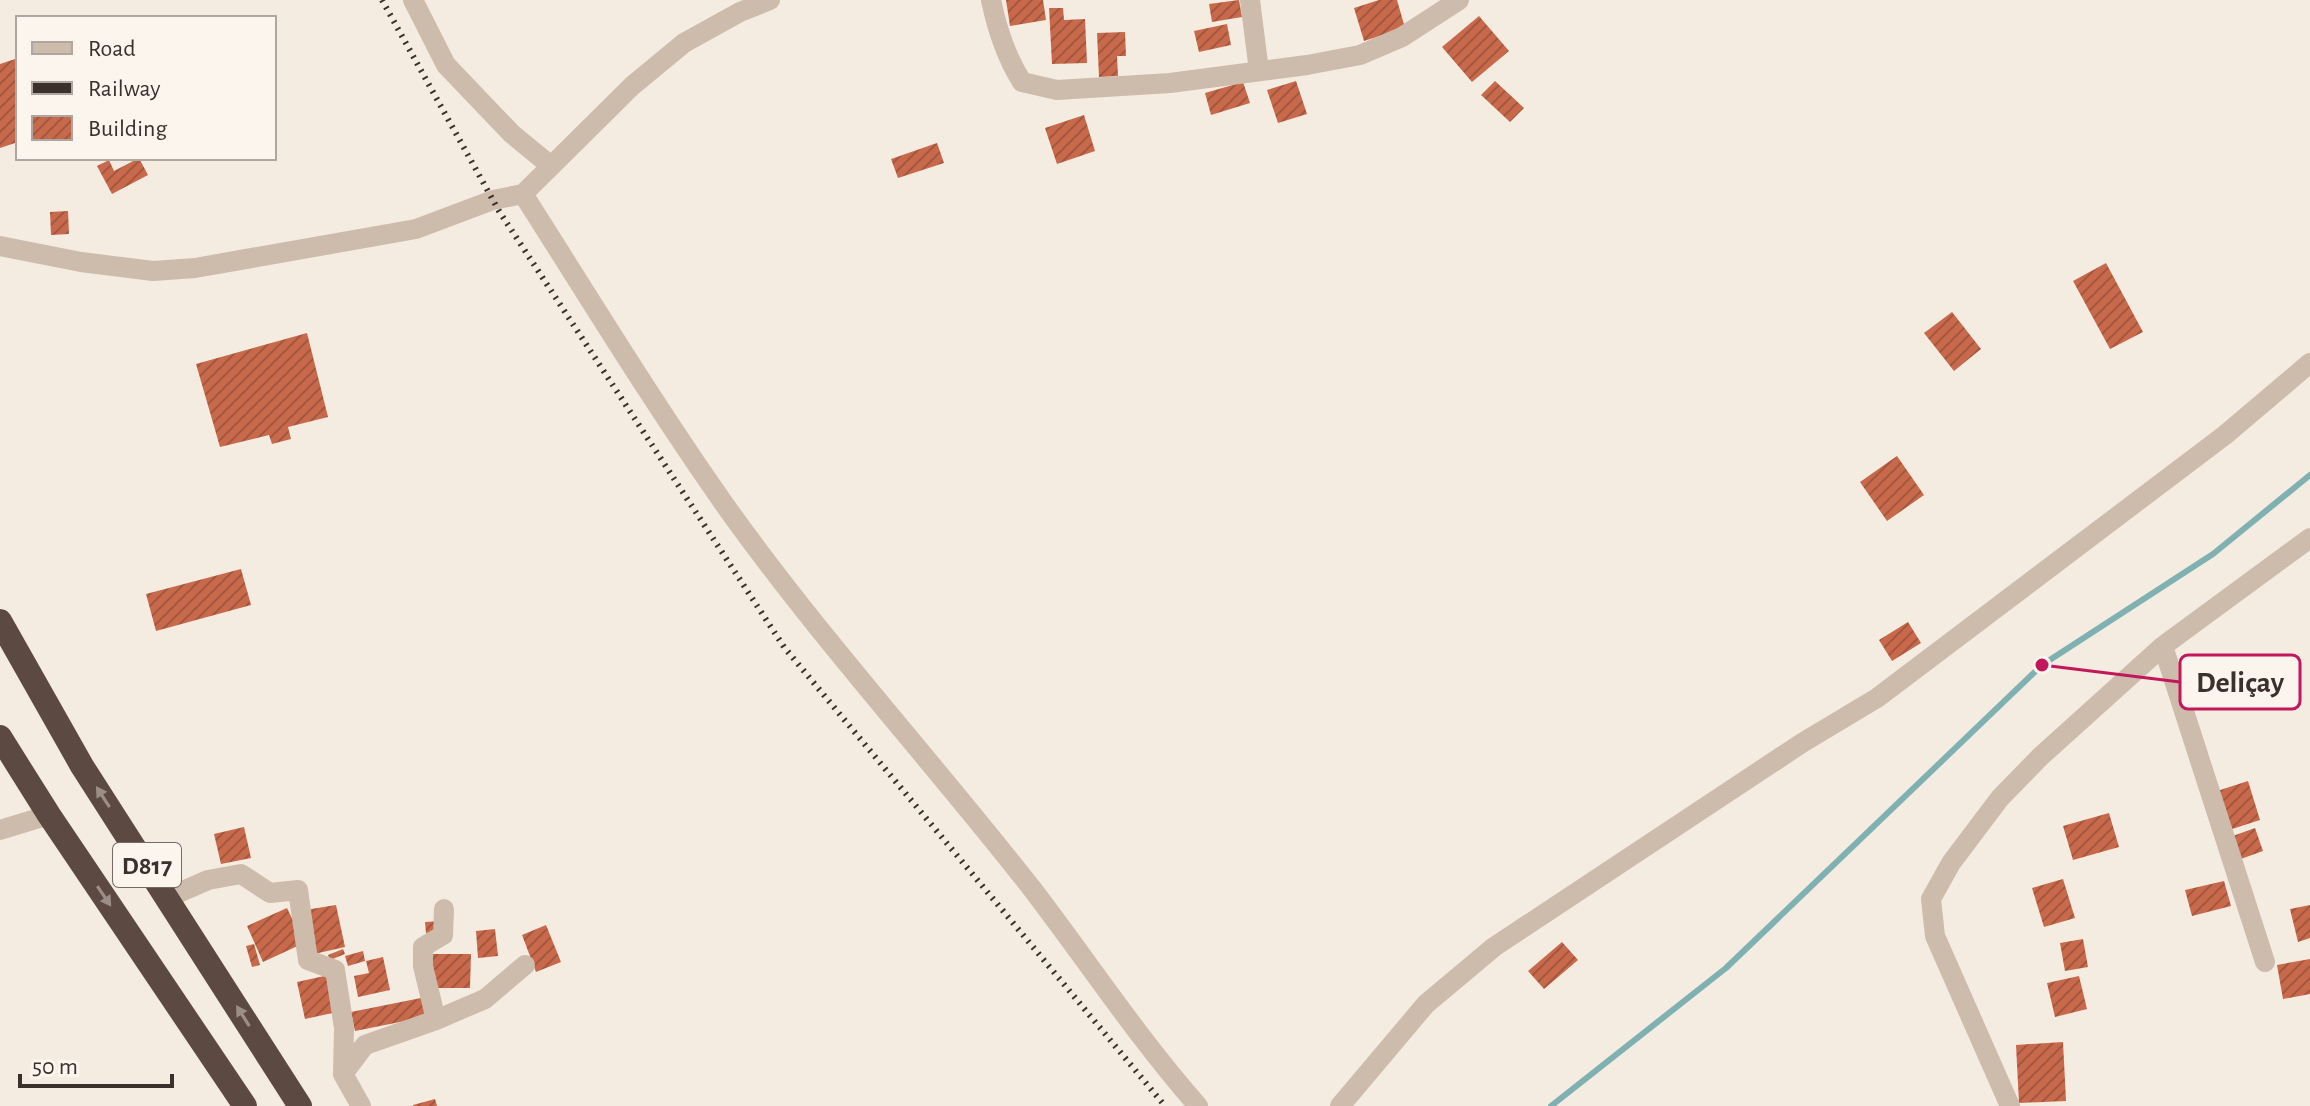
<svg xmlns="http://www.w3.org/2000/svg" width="2310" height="1106" font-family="'Alegreya Sans',sans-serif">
<defs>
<pattern id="building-hatch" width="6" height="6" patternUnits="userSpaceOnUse" patternTransform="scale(2)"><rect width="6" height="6" fill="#c8694b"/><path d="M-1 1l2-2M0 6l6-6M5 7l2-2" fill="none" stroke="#a4573f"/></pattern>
</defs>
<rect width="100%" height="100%" fill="#f4ebe1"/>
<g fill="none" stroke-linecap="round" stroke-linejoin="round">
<path stroke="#7fb0b2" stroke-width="6" d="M1551,1106L1726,968L2042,665L2213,554L2310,475"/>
</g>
<path fill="url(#building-hatch)" d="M1006,0H1043L1046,20L1010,26Z
M1239,0L1242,17L1212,22L1209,4Z
M1379,0H1397L1405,28L1364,41L1354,8Z
M1049,8H1063L1064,20L1085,19L1087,63L1052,64Z
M1479,16L1509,51L1472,82L1442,47Z
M1227,24L1231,45L1199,52L1194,31Z
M1125,32L1126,56H1117L1118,76L1099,77L1097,33Z
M18,58V142L0,148V64Z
M1296,81L1307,114L1278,123L1267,90Z
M1495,81L1524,108L1510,122L1481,95Z
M1243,82L1250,103L1211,115L1205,93Z
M1084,115L1095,151L1057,164L1045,128Z
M937,143L944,163L898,178L891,159Z
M139,158L148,175L112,194L97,166L109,160L114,171Z
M68,211L69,234L51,235L50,212Z
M2106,263L2143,332L2110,349L2073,281Z
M1952,312L1981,349L1954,371L1924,333Z
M307,333L328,417L288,427L291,439L272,444L269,435L220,447L196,364Z
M1897,456L1924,495L1887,521L1860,482Z
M241,569L251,605L156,631L146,594Z
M1908,622L1921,643L1892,661L1879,640Z
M2248,781L2260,820L2226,831L2214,792Z
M2109,813L2119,847L2073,860L2063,826Z
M244,827L251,858L221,864L214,834Z
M2255,828L2263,851L2238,860L2230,837Z
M2063,879L2075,918L2044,927L2032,888Z
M2224,881L2231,906L2192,916L2185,890Z
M336,905L345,947L314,954L305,910Z
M2310,905V938L2298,942L2290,909Z
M287,908L304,943L263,962L247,926Z
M440,921V932L426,933L425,922Z
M546,925L561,962L536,972L522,935Z
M495,929L498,956L478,958L476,931Z
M2083,939L2088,967L2065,971L2060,943Z
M1562,942L1578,960L1544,989L1528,971Z
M254,944L260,965L252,967L246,946Z
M343,949L345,954L330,960L328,955Z
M363,951L365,961L348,966L345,956Z
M432,954H471L470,988H431Z
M383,957L390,990L358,997L354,976L369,973L366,961Z
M2310,959V994L2283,999L2277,965Z
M329,975L337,1012L305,1019L297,982Z
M2079,976L2087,1009L2055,1017L2047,983Z
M426,997L430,1016L355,1031L351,1012Z
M2063,1042L2066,1101L2019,1103L2016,1045Z
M435,1099L437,1106H413V1105Z"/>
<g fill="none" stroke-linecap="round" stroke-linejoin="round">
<path stroke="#cdbbac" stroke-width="20" d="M413,0L446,65L512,134L551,166
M991,0C997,29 1006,57 1022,82L1057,90L1170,83L1307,65L1360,55L1402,37L1459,0
M1250,0L1259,71
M523,194C590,299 655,406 727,508C822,641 933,762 1033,890C1088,962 1138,1038 1198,1106
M0,246L81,262L153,271L195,268L416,229L493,200L523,194L632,86L684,43L740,12L770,0
M2163,646L2265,962
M0,830L49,815
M169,897L208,880L241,874L270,893L298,890L308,960L335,970L344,1028L343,1074
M436,1020L423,966V947L443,935L444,909
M361,1106L343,1074L365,1045L436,1020L485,999L525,965
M1340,1106L1426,1004L1494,947L1802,743L1877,698L2225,435L2310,363
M2010,1106L1935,936L1931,899L1951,863L2000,798L2040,757L2163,646L2310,538"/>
<path stroke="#5c4a42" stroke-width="24" d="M0,621L82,766L300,1106
M0,737L49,815L245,1106"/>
<path stroke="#3b302b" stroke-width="6" stroke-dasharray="2 6" stroke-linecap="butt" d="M382,0L499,211L784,647L1165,1106"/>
</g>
<defs><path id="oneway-solid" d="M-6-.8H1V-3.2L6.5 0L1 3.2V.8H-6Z" transform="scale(2)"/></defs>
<g fill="#9c8e87">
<use href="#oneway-solid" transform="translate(103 797) rotate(-123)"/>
<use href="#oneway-solid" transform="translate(104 896) rotate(56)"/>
<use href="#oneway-solid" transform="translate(243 1016) rotate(-122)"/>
</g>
<g text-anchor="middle" stroke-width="6" stroke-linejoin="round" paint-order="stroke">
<rect fill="#fbf5ee" stroke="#756b66" stroke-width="2" x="113" y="843" width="68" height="44" rx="6"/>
<g font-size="26" font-weight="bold" fill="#3b302b">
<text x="147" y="874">D817</text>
</g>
</g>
<path fill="none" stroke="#c2185b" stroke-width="3" d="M2042 665L2180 682"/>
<circle fill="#c2185b" stroke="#fbf5ee" stroke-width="3" cx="2042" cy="665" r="8"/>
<rect fill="#fbf5ee" stroke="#c2185b" stroke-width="3" x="2180" y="655" width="120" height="54" rx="8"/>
<g font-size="30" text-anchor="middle" font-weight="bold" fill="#3b302b">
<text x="2240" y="692">Deliçay</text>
</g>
<rect x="16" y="16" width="260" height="144" fill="#fbf5ee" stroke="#aea6a0" stroke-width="2"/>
<rect x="32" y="42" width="40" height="12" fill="#cdbbac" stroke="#aea6a0" stroke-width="2"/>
<text x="88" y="56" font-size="24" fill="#3b302b">Road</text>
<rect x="32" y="82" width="40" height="12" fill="#3b302b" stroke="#aea6a0" stroke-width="2"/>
<text x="88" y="96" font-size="24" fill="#3b302b">Railway</text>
<rect x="32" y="116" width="40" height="24" fill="url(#building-hatch)" stroke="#aea6a0" stroke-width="2"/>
<text x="88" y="136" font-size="24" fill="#3b302b">Building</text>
<path d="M20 1074v12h152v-12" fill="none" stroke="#3b302b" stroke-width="4"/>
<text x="32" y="1074" font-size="24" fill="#3b302b" stroke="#fbf5ee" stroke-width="6" paint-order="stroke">50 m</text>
</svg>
